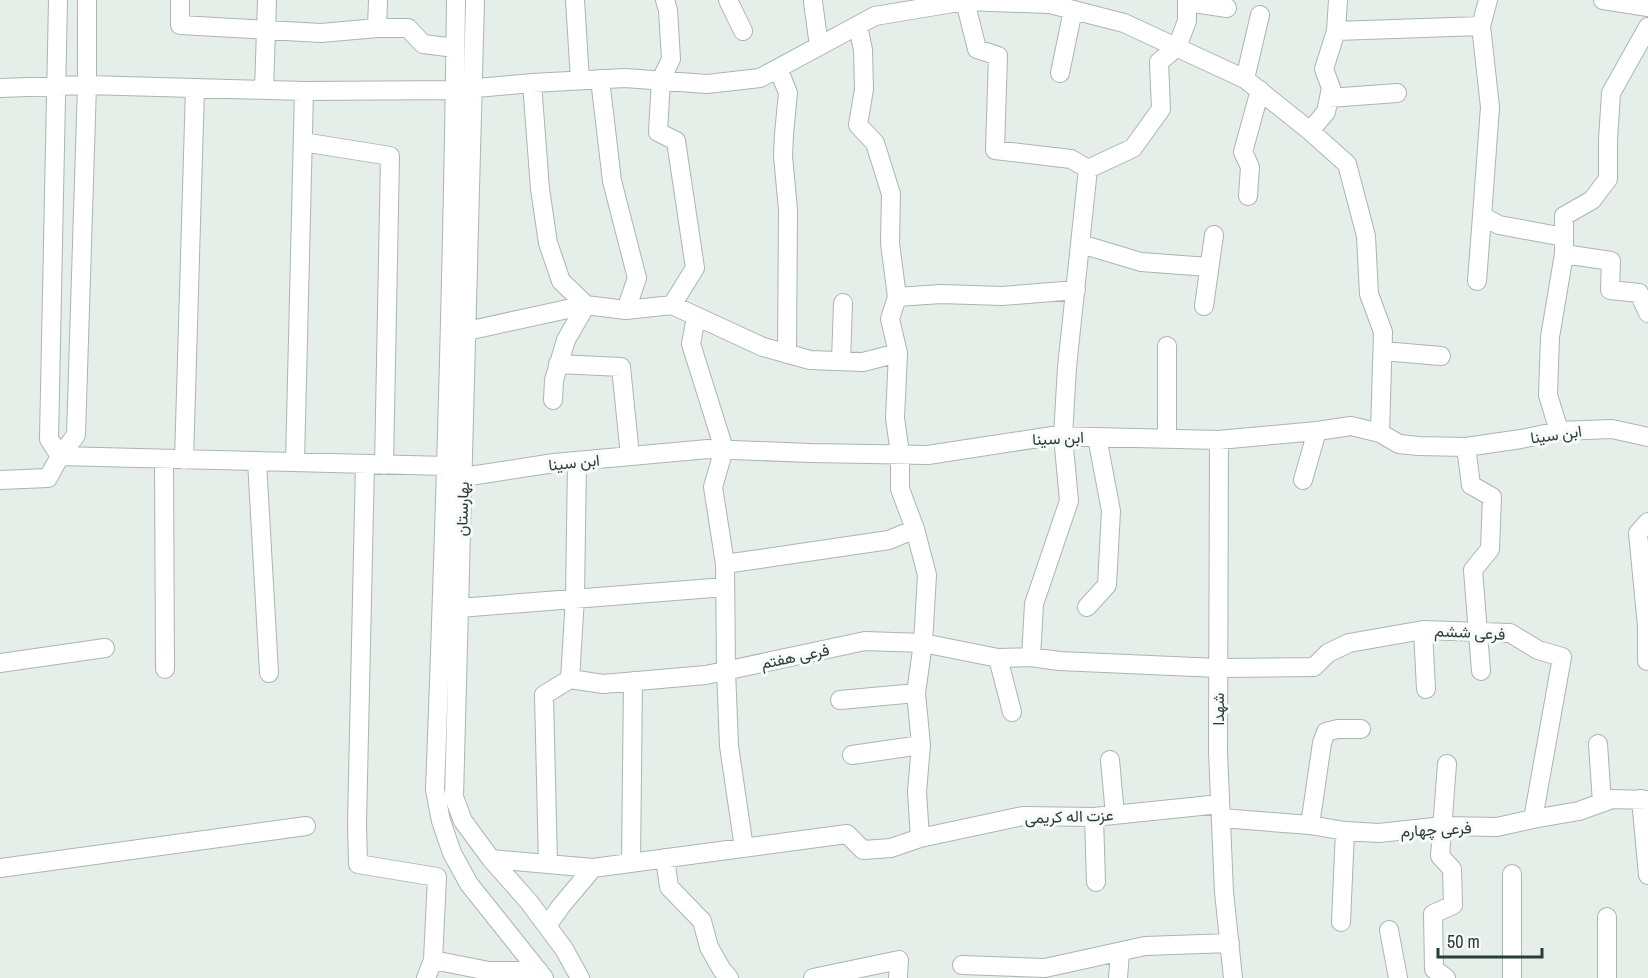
<svg xmlns="http://www.w3.org/2000/svg" width="1648" height="978" font-family="'Archivo Narrow',Vazirmatn,sans-serif">
<rect width="100%" height="100%" fill="#e6eeea"/>
<g fill="none" stroke-linecap="round" stroke-linejoin="round">
<g stroke="#a9b6b0" stroke-width="20">
<path id="minor" d="M58,0L49,439L60,456L76,435L87,85V0
M180,0V25L321,33L377,28H408L423,44L455,48
M456,0C453,263 445,527 435,790L441,821L452,853L469,884L544,978
M475,0L454,797L463,821L491,859L529,902L564,949L580,978
M575,0L580,80
M665,0L668,10L671,59L661,80L658,132L676,141L695,268L672,305
M728,0L743,31
M1488,0L1481,26L1490,107L1482,216L1499,225L1564,237
M1603,0L1648,7
M965,1L977,49L998,56L995,150L1071,159L1088,169
M813,2L819,46
M1187,2L1227,8
M858,26L863,50L864,89L858,125L875,143L891,194L890,243L897,297
M377,28L378,0
M1336,31L1481,26
M778,68L788,93L784,134L783,156L788,210L787,354
M1060,73L1073,10
M600,79L612,181L637,278L626,310
M1245,79L1260,15
M532,83L540,189L548,243L561,281L586,305L566,340L554,380L553,400
M0,88L87,85L304,91L455,90L532,83L625,78L707,84L760,78L875,16L965,1L1050,4L1124,23L1245,79L1310,131L1347,164L1366,236L1369,294L1383,332L1380,433
M264,90L267,0
M1329,98L1397,93
M1310,131L1326,112L1331,88L1324,69L1336,31L1338,0
M303,142L390,156L384,465
M1248,196L1250,167L1243,152L1260,90
M1081,244L1141,262L1209,267
M1564,254L1611,261L1610,290L1639,293L1648,313
M1477,281L1482,216
M1204,306L1214,235
M696,317L691,344L724,449L713,487L725,564L726,670L729,746L744,848
M467,331L586,305L626,310L672,305L763,347L810,360L863,362L898,353
M1383,351L1441,356
M841,361L843,303
M558,364L621,367L630,456
M1559,431L1548,395L1550,337L1564,254V216L1592,200L1608,179V140L1611,93L1648,27
M1167,439V346
M1219,440L1218,752L1224,892L1233,978
M1466,447L1471,485L1492,497L1490,549L1473,570L1481,671
M164,459L165,669
M184,460L195,88
M257,461L269,673
M295,462L304,91
M365,464L357,823L358,864L437,877L433,960L489,971H539
M463,477L554,463L708,449L810,453L928,455L1052,436L1219,440L1317,431L1351,426L1380,433L1399,444L1418,446L1466,447L1521,439L1559,431L1612,429L1648,437
M0,480L48,478L60,456L446,466
M1303,480L1317,431
M1648,522L1638,533L1647,626V661H1648
M725,564L889,540L915,529
M1087,607L1107,585L1111,511L1097,437
M459,608L725,587
M1423,630L1426,689
M1031,657L1034,604L1069,501L1063,436L1067,367L1088,169L1133,148L1161,109L1159,62L1177,47L1187,21V0
M998,658L1012,712
M0,663L105,648
M570,679L575,598L577,461
M840,700L916,693
M1598,744L1602,803
M852,755L921,745
M1110,760L1115,815
M1641,799L1648,875
M1094,817L1096,882
M1221,818L1310,825L1345,831L1379,833L1443,826L1497,827L1533,819L1579,811L1612,799L1648,800
M1310,825L1322,743L1326,732L1338,729H1361
M920,838L917,792L921,745L916,693L923,643L927,575L915,529L900,489V454L895,418L898,353L890,319L897,297L941,294L1002,296L1076,290
M665,858L669,887L702,921L709,947L722,970L729,978
M491,859L593,868L561,906L547,926
M631,863L633,681
M548,864L544,695L570,679L603,684L706,675L865,641L923,643L998,658L1031,657L1059,661L1218,668L1314,667L1328,653L1349,643L1423,630L1510,633L1538,650L1562,657L1533,819
M0,868L306,826
M593,868L847,834L863,850L891,848L920,838L1023,816L1094,817L1220,804
M1341,922L1345,831
M1389,930L1398,978
M962,965L1045,968L1145,946L1230,943
M426,978L433,960
M813,978L899,960L898,978
M1118,978L1120,952
M1446,978L1434,969L1433,914L1453,905L1452,869L1440,856L1447,764
M1512,978V874
M1607,978V917"/>
</g>
<use href="#minor" stroke="#fff" stroke-width="18"/>
</g>
<g text-anchor="middle" stroke-width="6" stroke-linejoin="round" paint-order="stroke">
<g font-size="16" fill="#273e36" stroke="#f7faf8">
<text transform="translate(1556 434) rotate(-8)" y="6">ابن سینا</text>
<text transform="translate(1058 438) rotate(-3)" y="6">ابن سینا</text>
<text transform="translate(574 462) rotate(-6)" y="6">ابن سینا</text>
<text transform="translate(462 509) rotate(-88)" y="6">بهارستان</text>
<text transform="translate(1470 632) rotate(3)" y="6">فرعی ششم</text>
<text transform="translate(795 656) rotate(-12)" y="6">فرعی هفتم</text>
<text transform="translate(1218 709) rotate(-90)" y="6">شهدا</text>
<text transform="translate(1069 816) rotate(-2)" y="6">عزت اله کریمی</text>
<text transform="translate(1436 829) rotate(-3)" y="6">فرعی چهارم</text>
</g>
</g>
<path d="M1438 948v9h104v-9" fill="none" stroke="#273e36" stroke-width="3"/>
<text x="1447" y="948" font-size="18" fill="#273e36" stroke="#f7faf8" stroke-width="4.5" paint-order="stroke">50 m</text>
</svg>
